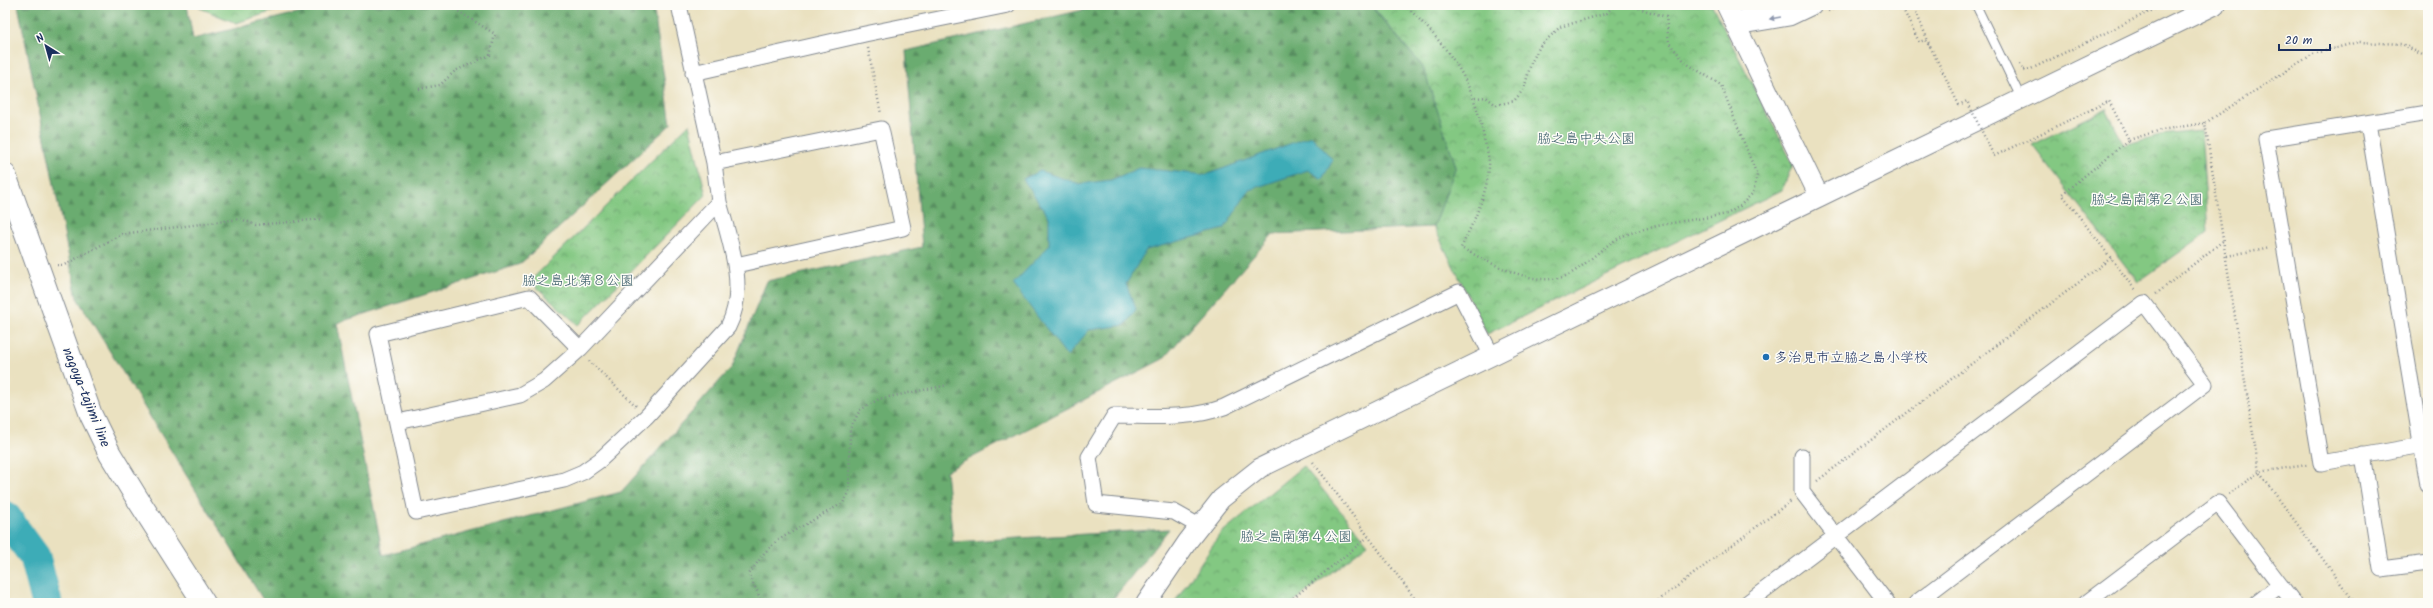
<svg xmlns="http://www.w3.org/2000/svg" width="2433" height="608" font-family="Kalam,'Klee One',sans-serif">
<defs>
<pattern id="forest-firs" width="22" height="20" patternUnits="userSpaceOnUse"><rect width="22" height="20" fill="#6aac70"/><path d="M5 1l3.5 6h-7zM16 11l3.5 6h-7z" fill="#568c5f"/></pattern>
<pattern id="park-crowns" width="20" height="18" patternUnits="userSpaceOnUse"><rect width="20" height="18" fill="#83c882"/><path d="M2 6a3 3 0 1 1 6 0M12 15a3 3 0 1 1 6 0" fill="none" stroke="#6aa36e"/></pattern>
</defs>
<rect width="100%" height="100%" fill="#fdfcf7"/>
<filter id="ink" filterUnits="userSpaceOnUse"><feTurbulence type="fractalNoise" baseFrequency=".025" numOctaves="2"/><feDisplacementMap in="SourceGraphic" scale="8" xChannelSelector="R" yChannelSelector="G"/><feConvolveMatrix kernelMatrix="1 2 1 2 8 2 1 2 1" color-interpolation-filters="sRGB"/></filter>
<filter id="wash" filterUnits="userSpaceOnUse"><feTurbulence type="fractalNoise" baseFrequency=".012" numOctaves="4" result="noise"/><feDisplacementMap in="SourceGraphic" scale="16" xChannelSelector="R" yChannelSelector="G"/><feGaussianBlur stdDeviation="0.9" result="paint"/><feColorMatrix in="noise" values="0 0 0 0 0 0 0 0 0 0 0 0 0 0 0 0 0 1.4 0 .05"/><feComposite in="paint" operator="in"/></filter>
<g filter="url(#wash)">
<rect width="100%" height="100%" fill="#eae1c0"/>
<path fill="url(#forest-firs)" stroke="#426e67" d="M18,5H187L193,39L329,5H653L671,124L520,264L337,323L383,555L621,492L732,367L767,281L922,247L906,51L1104,5H1370L1423,67L1456,166L1434,227L1273,234L1163,359L946,471L953,542L1169,529L1110,603H265L77,298Z"/>
<path fill="url(#park-crowns)" stroke="#4f7c70" d="M200,5H284L280,9L236,23L200,8Z
M1371,5H1712L1793,164L1782,190L1487,334L1434,227L1456,166L1423,67Z
M2106,109L2124,145L2160,135L2201,131L2208,232L2138,282L2032,145Z
M689,124L706,195L578,325L530,281Z
M1303,466L1368,544L1292,603H1174L1220,534Z"/>
<path fill="#3cacb7" stroke="#2c6e8a" d="M1311,136L1333,160L1322,179L1308,170L1249,190L1224,229L1146,250L1126,284L1136,309L1125,325L1089,330L1067,356L1013,284L1049,246V217L1023,179L1040,171L1080,184L1111,180L1139,168L1206,175Z"/>
<g fill="none" stroke-linecap="round" stroke-linejoin="round">
<path stroke="#3cacb7" stroke-width="31" d="M5,516L35,557L47,603"/>
</g>
</g>
<g filter="url(#ink)">
<g fill="none" stroke-linecap="round" stroke-linejoin="round">
<g stroke="#82888f" stroke-width="10">
<path id="service" d="M1976,5L2021,98"/>
</g>
<g stroke="#82888f" stroke-width="17">
<path id="minor" d="M679,5L714,163L719,202
M693,73L865,34L1008,5
M2428,113L2266,139L2321,463L2428,444
M2368,123L2428,485
M714,163L881,129L903,228L736,265
M719,202C730,242 748,288 728,327L647,416L600,460L583,472L564,480L416,512L378,334L529,297L580,349Z
M398,422L520,395L544,381L580,349
M2363,455L2381,569L2428,563
M1802,456V492L1887,603
M1199,526L1174,512L1096,504L1089,457L1114,416C1152,416 1189,420 1224,407L1459,292L1491,354
M1747,603L2144,303L2205,384L1916,603
M2086,603L2218,503L2294,603
M2257,603L2280,585"/>
</g>
<g stroke="#82888f" stroke-width="21">
<path id="tertiary" d="M1726,5L1819,196
M1740,22L1764,5
M1736,25L1789,16L1812,5
M1146,603L1188,541L1221,499L1260,468L2215,5"/>
</g>
<g stroke="#82888f" stroke-width="24">
<path id="primary" d="M5,175L91,415L110,454L135,495L204,603"/>
</g>
<path stroke="#82888f" stroke-width="2.5" stroke-dasharray="1 3" stroke-linecap="butt" d="M1405,5C1448,47 1473,78 1484,138C1486,147 1490,159 1489,168C1486,198 1473,222 1461,248C1490,262 1537,291 1570,274C1591,262 1606,241 1631,233C1661,223 1695,220 1727,214L1740,206L1753,193L1757,175L1721,85L1686,63L1669,43L1666,17L1629,5
M1913,5L1931,48
M1828,11L1841,5
M868,48L881,114
M2020,64L2025,72L2024,70
M2024,70L2031,69L2163,5
M419,89L440,85L455,71L490,55L495,34L448,5
M1475,98L1486,97L1496,105L1514,101L1524,89L1531,63L1540,46L1560,27L1607,13L1614,5
M2129,140L2161,130L2205,123
M1994,156L2109,101L2129,140L2062,194L2136,291
M2227,256L2270,247
M57,265H64L122,234L241,219L256,225L322,219
M2156,294L2224,240
M589,361L636,406
M1313,462L1418,603
M1817,481L2111,258
M2229,494L2259,472L2307,465
M760,603C761,594 751,583 749,574L765,552L778,540L843,503L849,492L850,429L860,410L879,399L948,385
M1287,603L1368,537
M1655,603L1791,501
M2355,603L2259,472L2205,123L2313,54L2358,42L2402,44L2428,58"/>
<use href="#service" stroke="#fff" stroke-width="8"/>
<use href="#minor" stroke="#fff" stroke-width="15"/>
<use href="#tertiary" stroke="#fff" stroke-width="19"/>
<use href="#primary" stroke="#fff" stroke-width="22"/>
<path stroke="#82888f" stroke-width="2.5" stroke-dasharray="1 3" stroke-linecap="butt" d="M1901,5L1919,42L1925,40L1931,48L1959,105L1967,101L1994,156"/>
</g>
<defs><path id="oneway-solid" d="M-6-.8H1V-3.2L6.5 0L1 3.2V.8H-6Z"/></defs>
<use fill="#8d97ae" href="#oneway-solid" transform="translate(1775 18) rotate(170)"/>
</g>
<circle fill="#1f6fb2" stroke="#fdfcf7" stroke-width="1.5" cx="1766" cy="357" r="4"/>
<g text-anchor="middle" stroke-width="3" stroke-linejoin="round" paint-order="stroke">
<g font-size="14" fill="#3a5d69" stroke="#fdfcf7">
<text x="1586" y="143">脇之島中央公園</text>
<text x="2147" y="204">脇之島南第２公園</text>
<text x="578" y="285">脇之島北第８公園</text>
<text x="1296" y="541">脇之島南第４公園</text>
</g>
<g font-size="14" fill="#1b2f5e" stroke="#fdfcf7" text-anchor="start">
<text x="1774" y="362">多治見市立脇之島小学校</text>
</g>
<g font-size="14" fill="#1b2f5e" stroke="#fdfcf7">
<text transform="translate(87 397) rotate(68)" y="5">nagoya-tajimi line</text>
</g>
</g>
<rect width="2433" height="608" fill="none" stroke="#fdfcf7" stroke-width="20"/>
<g transform="translate(46 46) rotate(323)" stroke="#fdfcf7" stroke-width="3" paint-order="stroke">
<path d="M0-3L7 15L0 10L-7 15Z" fill="#1b2f5e"/>
<text y="-6" font-size="11" font-weight="bold" text-anchor="middle" fill="#1b2f5e">N</text>
</g>
<path d="M2279 44v6h51v-6" fill="none" stroke="#1b2f5e" stroke-width="2"/>
<text x="2285" y="44" font-size="12" fill="#1b2f5e" stroke="#fdfcf7" stroke-width="3" paint-order="stroke">20 m</text>
</svg>
